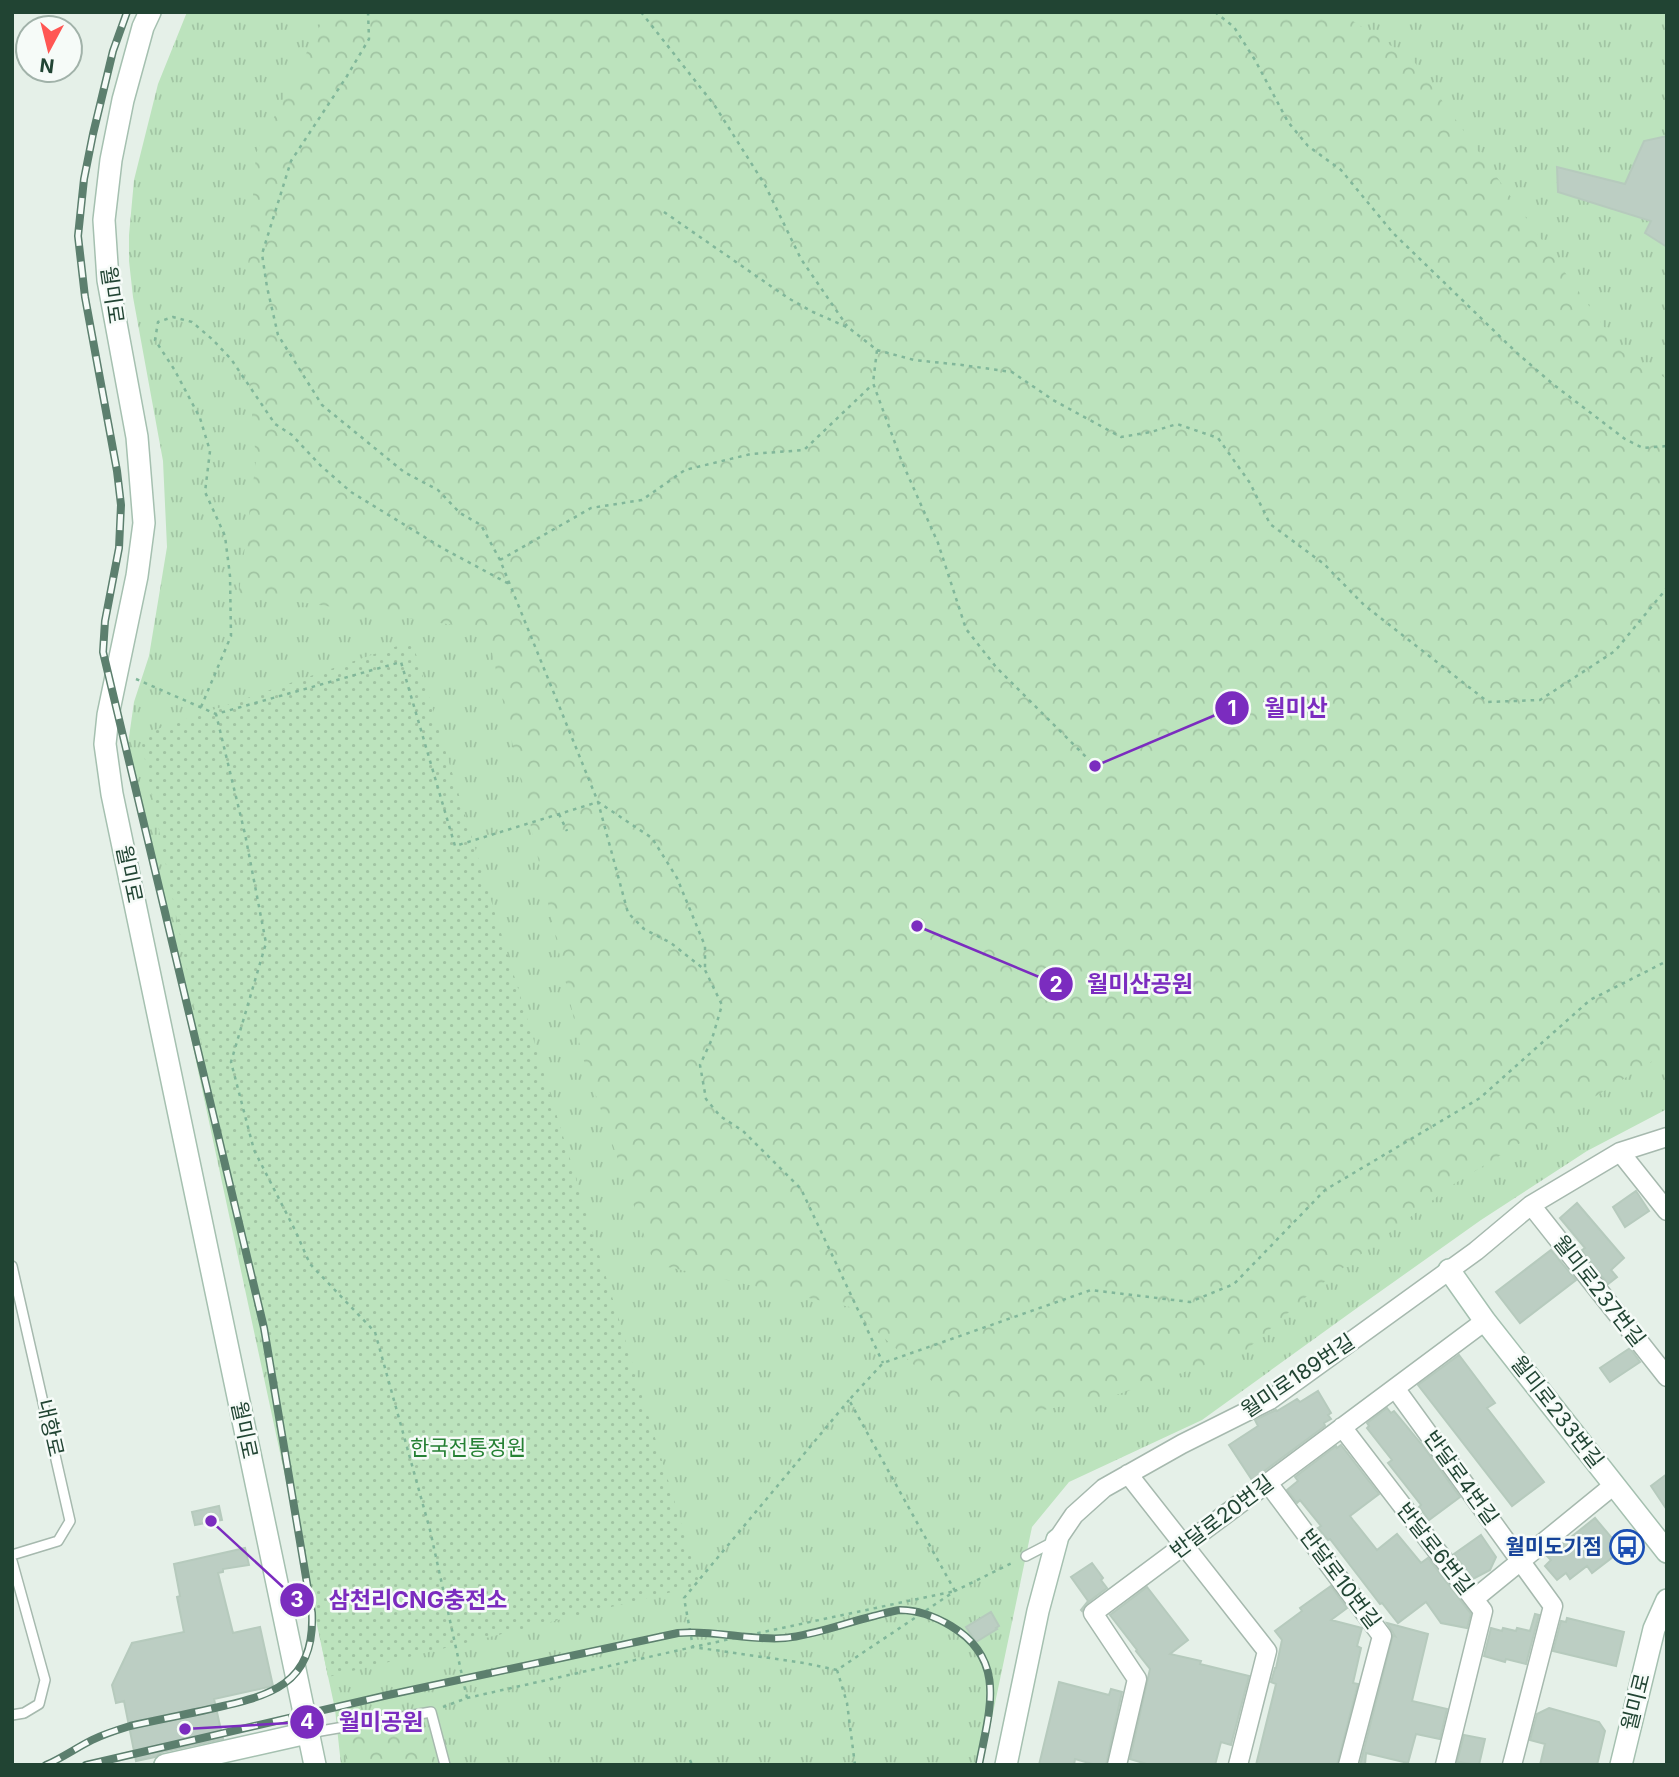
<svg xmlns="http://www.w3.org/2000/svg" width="1679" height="1777" font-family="Inter,'Noto Sans KR',sans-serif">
<defs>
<pattern id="grass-tufts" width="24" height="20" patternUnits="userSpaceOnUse" patternTransform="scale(1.75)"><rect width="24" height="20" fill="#bce3bd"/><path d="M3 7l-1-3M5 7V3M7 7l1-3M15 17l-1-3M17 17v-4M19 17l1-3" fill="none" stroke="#a1c4a3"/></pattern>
<pattern id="forest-crowns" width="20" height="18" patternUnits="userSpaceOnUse" patternTransform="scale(1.75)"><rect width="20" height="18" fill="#bce3bd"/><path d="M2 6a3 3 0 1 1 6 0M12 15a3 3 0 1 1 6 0" fill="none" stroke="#a1c4a3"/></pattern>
<pattern id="garden-dots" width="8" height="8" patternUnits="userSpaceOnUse" patternTransform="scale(1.75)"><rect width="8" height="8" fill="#bce3bd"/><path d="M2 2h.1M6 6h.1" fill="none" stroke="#a1c4a3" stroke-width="1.8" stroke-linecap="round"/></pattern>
</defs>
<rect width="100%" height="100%" fill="#e5f0e8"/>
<path fill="url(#grass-tufts)" d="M187,12H1667V1109L1587,1151L1481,1220L1357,1308L1202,1420L1069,1482L1032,1527L982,1765H341L335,1709L128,744L134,702L149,656L167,547L163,461L133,297L129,261V235L134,180L158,84Z"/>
<path fill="url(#forest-crowns)" d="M327,12H1339L1413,60L1622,352L1667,379V1052L1454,1184L1315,1289L1244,1352L1113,1396L978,1423L850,1307L654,1264L582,1055L487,630L239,593L256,460L244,324L256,153Z
M410,1723C429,1725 429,1749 433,1765H347L344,1749L346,1737Z"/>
<path fill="url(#garden-dots)" d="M412,641L700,1585L328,1677L140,735Z"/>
<path fill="#bccec3" stroke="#b6cabd" stroke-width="2" d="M1667,136V247L1645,233L1651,221L1558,192L1557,167L1625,184L1644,141Z
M1636,1191L1649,1211L1625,1227L1613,1207Z
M1577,1203L1624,1258L1611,1270L1617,1277L1608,1284L1584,1254L1582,1250L1585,1248L1560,1218Z
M1551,1250L1576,1280L1520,1323L1496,1292Z
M1630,1348L1640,1362L1610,1382L1600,1368Z
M1459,1355L1495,1403L1487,1408L1544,1482L1512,1506L1418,1385Z
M1318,1391L1331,1413L1328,1415L1331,1419L1324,1423L1325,1426L1252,1480L1229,1445L1258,1426L1255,1420L1276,1410L1277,1411L1297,1399L1300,1402Z
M1387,1408L1391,1413L1394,1411L1423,1446L1460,1497L1429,1520L1419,1507L1421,1505L1388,1463L1392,1460L1367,1428L1369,1426L1367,1423Z
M1341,1445L1379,1494L1350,1516L1353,1520L1377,1550L1397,1534L1421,1563L1428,1558L1471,1614L1467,1628L1441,1623L1426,1602L1398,1623L1382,1603L1380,1604L1330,1539L1328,1540L1318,1528L1321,1526L1300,1500L1297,1503L1287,1490L1298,1481L1295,1477L1336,1446L1337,1448Z
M1667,1474V1510L1651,1486Z
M219,1506L222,1520L195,1525L192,1512Z
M1595,1518L1622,1550L1592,1573L1587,1566L1570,1579L1566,1573L1557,1580L1545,1566L1551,1560L1547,1556Z
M1481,1535L1496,1557L1490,1570L1473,1579L1454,1554Z
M245,1548L249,1565L223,1569V1572L218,1573L233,1633L260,1627L273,1686L214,1699L223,1739L162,1752L155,1757L136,1761L124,1701L116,1703L112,1685L132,1643L184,1632L177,1597L180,1596L174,1564Z
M1092,1563L1103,1578L1101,1580L1107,1588L1086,1604L1082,1611L1081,1610L1088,1601L1071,1577Z
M1331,1586L1347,1608L1331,1620L1362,1628L1357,1646L1361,1648L1353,1683L1358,1684L1337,1765H1256L1276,1684L1271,1682L1275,1668H1276L1282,1640L1275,1631L1302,1611L1300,1608Z
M1147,1587L1188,1640L1170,1654L1201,1661L1200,1664L1249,1676L1231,1745L1221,1742L1215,1765H1150L1130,1759L1150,1669L1136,1651L1137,1650L1110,1615Z
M991,1612L999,1626L996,1628L997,1629L976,1642L966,1627Z
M1535,1614L1539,1615L1526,1664L1506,1659L1505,1662L1484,1656L1491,1628L1502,1631L1503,1628L1516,1631L1517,1628L1530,1631Z
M1567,1618L1624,1632L1616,1666L1553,1651L1561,1621L1566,1622Z
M1387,1623L1428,1634L1412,1701L1447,1709L1440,1739L1416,1734L1408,1763L1366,1753L1365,1765H1360L1393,1635L1395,1636Z
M1059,1682L1109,1695L1111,1689L1122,1692L1106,1765H1096L1075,1759L1074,1765H1039Z
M1549,1708L1599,1722L1605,1731L1597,1765H1540L1545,1744L1530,1740L1537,1714Z
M1464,1735L1485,1739L1479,1765L1457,1762Z"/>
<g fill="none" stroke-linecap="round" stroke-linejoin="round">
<g stroke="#a6b9ae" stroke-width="12">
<path id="lane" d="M12,1266L70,1521L58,1541L12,1555
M1026,1556L1053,1542
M12,1561L45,1680L39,1704L24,1713L12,1715
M309,1733L431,1712L445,1765"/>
</g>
<g stroke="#a6b9ae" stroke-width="21">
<path id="street" d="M1620,1152L1667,1211
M1531,1205L1667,1377
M1395,1388L1553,1606L1512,1765
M1342,1427L1483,1611L1445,1765
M1128,1474L1267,1651L1238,1765
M1268,1483L1382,1636L1348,1765
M1057,1540L1074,1515L1104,1488L1182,1444L1270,1400L1476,1251L1531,1205L1620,1152L1667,1137
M1474,1599L1614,1485
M1117,1765L1137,1679L1093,1613L1485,1321"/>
</g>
<g stroke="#a5c0b0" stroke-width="24">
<path id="secondary" d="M150,12L143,27L123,100L111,160L104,220L108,280L137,437L144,523L137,576L108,715L105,744L112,794L315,1765
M1449,1270L1485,1321L1667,1552
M165,1765L307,1733
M1006,1765L1038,1611L1057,1540
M1621,1765L1654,1629L1667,1600"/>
</g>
<path stroke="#81b79a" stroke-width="2.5" stroke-dasharray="3.5 5" stroke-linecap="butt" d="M368,12L369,39L347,76L291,161L262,254L267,287L278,335L322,405L404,472L438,490L460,513L481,525L500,560L598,802L628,913L644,929L671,943L705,970L722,1005L712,1039L700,1065L706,1099L720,1116L743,1131L801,1189L883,1363
M641,12L715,106L765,185L801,259L847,326
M1215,12L1234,27L1255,60L1288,122L1308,146L1341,170L1393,233L1517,353L1554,385L1625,439L1643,448L1667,446
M664,212L788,298L813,312L849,328L877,350L873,383L902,462L938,543L966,629L996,667L1095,766
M877,350L914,360L962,365L1012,372L1053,400L1121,437L1151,432L1177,424L1218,438L1250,483L1270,524L1324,564L1364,605L1488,702L1540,700L1615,651L1667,588
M500,560L591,508L642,500L685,470L751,454L804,450L872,385
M136,679L216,714
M201,707L231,636L230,576L225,536L205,492L210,451L200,418L174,369L155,340L158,322L173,317L192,322L212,339L231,359L275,424L292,435L320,465L351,492L444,549L511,585
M559,814L567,831
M955,1591L849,1400L883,1363L1091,1290L1190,1302L1234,1284L1325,1190L1480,1098L1590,1000L1667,961
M837,1670L804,1663L693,1647L684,1598L849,1400
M467,1698L430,1530L375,1332L310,1264L295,1230L254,1150L231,1062L266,943L245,834L216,714L401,662L455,846L598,802L652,838L677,878L705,946V970
M443,1707L467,1698L693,1647L955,1591
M690,1760L692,1765
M855,1765L847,1703L837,1670L955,1591L1014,1562"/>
<use href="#lane" stroke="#fff" stroke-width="9"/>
<use href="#street" stroke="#fff" stroke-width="18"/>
<use href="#secondary" stroke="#fff" stroke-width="21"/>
<g stroke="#5c7f6e" stroke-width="8">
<path id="rail" d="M46,1765C62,1758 76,1748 92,1740C104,1734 117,1730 130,1726C157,1720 183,1715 210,1709C270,1696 315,1685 312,1613L264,1328L103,652L105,621L119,548L121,505L117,471L85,297L78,236L84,179L93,134L113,51L127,12
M86,1765L388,1695L678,1633C715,1630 751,1641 785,1638C815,1635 845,1623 874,1616C882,1614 892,1611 900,1610C918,1610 936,1617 951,1626C1008,1660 989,1711 979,1765"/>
</g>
<use href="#rail" stroke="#f6fbf8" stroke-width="5" stroke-dasharray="16" stroke-linecap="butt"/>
</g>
<defs>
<g id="bus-ring" transform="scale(1.75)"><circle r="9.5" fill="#f6fbf8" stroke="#1a4fb4" stroke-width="1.5"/><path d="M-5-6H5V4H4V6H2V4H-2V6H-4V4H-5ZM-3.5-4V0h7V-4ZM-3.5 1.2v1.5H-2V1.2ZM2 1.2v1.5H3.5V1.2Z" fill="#1a4fb4"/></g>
</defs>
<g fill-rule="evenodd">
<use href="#bus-ring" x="1627" y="1547"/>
</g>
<g text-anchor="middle" stroke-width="5" stroke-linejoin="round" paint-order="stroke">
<g font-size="21" fill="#214433" stroke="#f6fbf8">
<text transform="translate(112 295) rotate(82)" y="7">월미로</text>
<text transform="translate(129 874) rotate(78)" y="7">월미로</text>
<text transform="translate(1599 1291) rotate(52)" y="7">월미로237번길</text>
<text transform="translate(1298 1376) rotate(-34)" y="7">월미로189번길</text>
<text transform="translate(1557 1412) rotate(52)" y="7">월미로233번길</text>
<text transform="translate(50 1428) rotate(77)" y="7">내항로</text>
<text transform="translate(244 1430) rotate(78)" y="7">월미로</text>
<text transform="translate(1461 1478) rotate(54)" y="7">반달로4번길</text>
<text transform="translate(1222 1517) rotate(-37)" y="7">반달로20번길</text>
<text transform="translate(1435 1549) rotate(52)" y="7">반달로6번길</text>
<text transform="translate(1340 1579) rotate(53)" y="7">반달로10번길</text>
<text transform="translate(1636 1702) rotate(-76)" y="7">월미로</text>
</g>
<g font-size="21" fill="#268134" stroke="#f6fbf8">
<text x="468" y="1455">한국전통정원</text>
</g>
<g font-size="21" font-weight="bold" fill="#164399" stroke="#f6fbf8" text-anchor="end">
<text x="1602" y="1554">월미도기점</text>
</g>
</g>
<path fill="none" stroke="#7b2cbf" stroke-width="2.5" d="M1095 766L1232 708M917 926L1056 984M211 1521L297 1600M185 1729L307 1722"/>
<g fill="#7b2cbf" stroke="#f6fbf8" stroke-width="2.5">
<circle cx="1095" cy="766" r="7"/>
<circle cx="917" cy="926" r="7"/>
<circle cx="211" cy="1521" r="7"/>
<circle cx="185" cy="1729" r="7"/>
<circle cx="1232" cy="708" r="18"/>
<circle cx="1056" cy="984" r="18"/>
<circle cx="297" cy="1600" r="18"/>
<circle cx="307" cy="1722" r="18"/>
</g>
<g font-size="21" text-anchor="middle" font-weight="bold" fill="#fff">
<text x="1232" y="716">1</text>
<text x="1056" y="992">2</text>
<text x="297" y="1607">3</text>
<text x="307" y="1729">4</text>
</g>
<g font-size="23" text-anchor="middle" font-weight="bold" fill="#7b2cbf" stroke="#f6fbf8" stroke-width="5" stroke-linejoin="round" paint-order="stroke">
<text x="1296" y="716">월미산</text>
<text x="1140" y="992">월미산공원</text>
<text x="418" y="1608">삼천리CNG충전소</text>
<text x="381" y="1730">월미공원</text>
</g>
<rect width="1679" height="1777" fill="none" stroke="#214433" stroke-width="28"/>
<g transform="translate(49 49) rotate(187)"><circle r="33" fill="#f6fbf8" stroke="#a1b2a9" stroke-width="2"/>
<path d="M0-5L12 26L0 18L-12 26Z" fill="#ff5653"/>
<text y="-10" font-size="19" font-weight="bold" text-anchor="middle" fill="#214433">N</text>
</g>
</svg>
